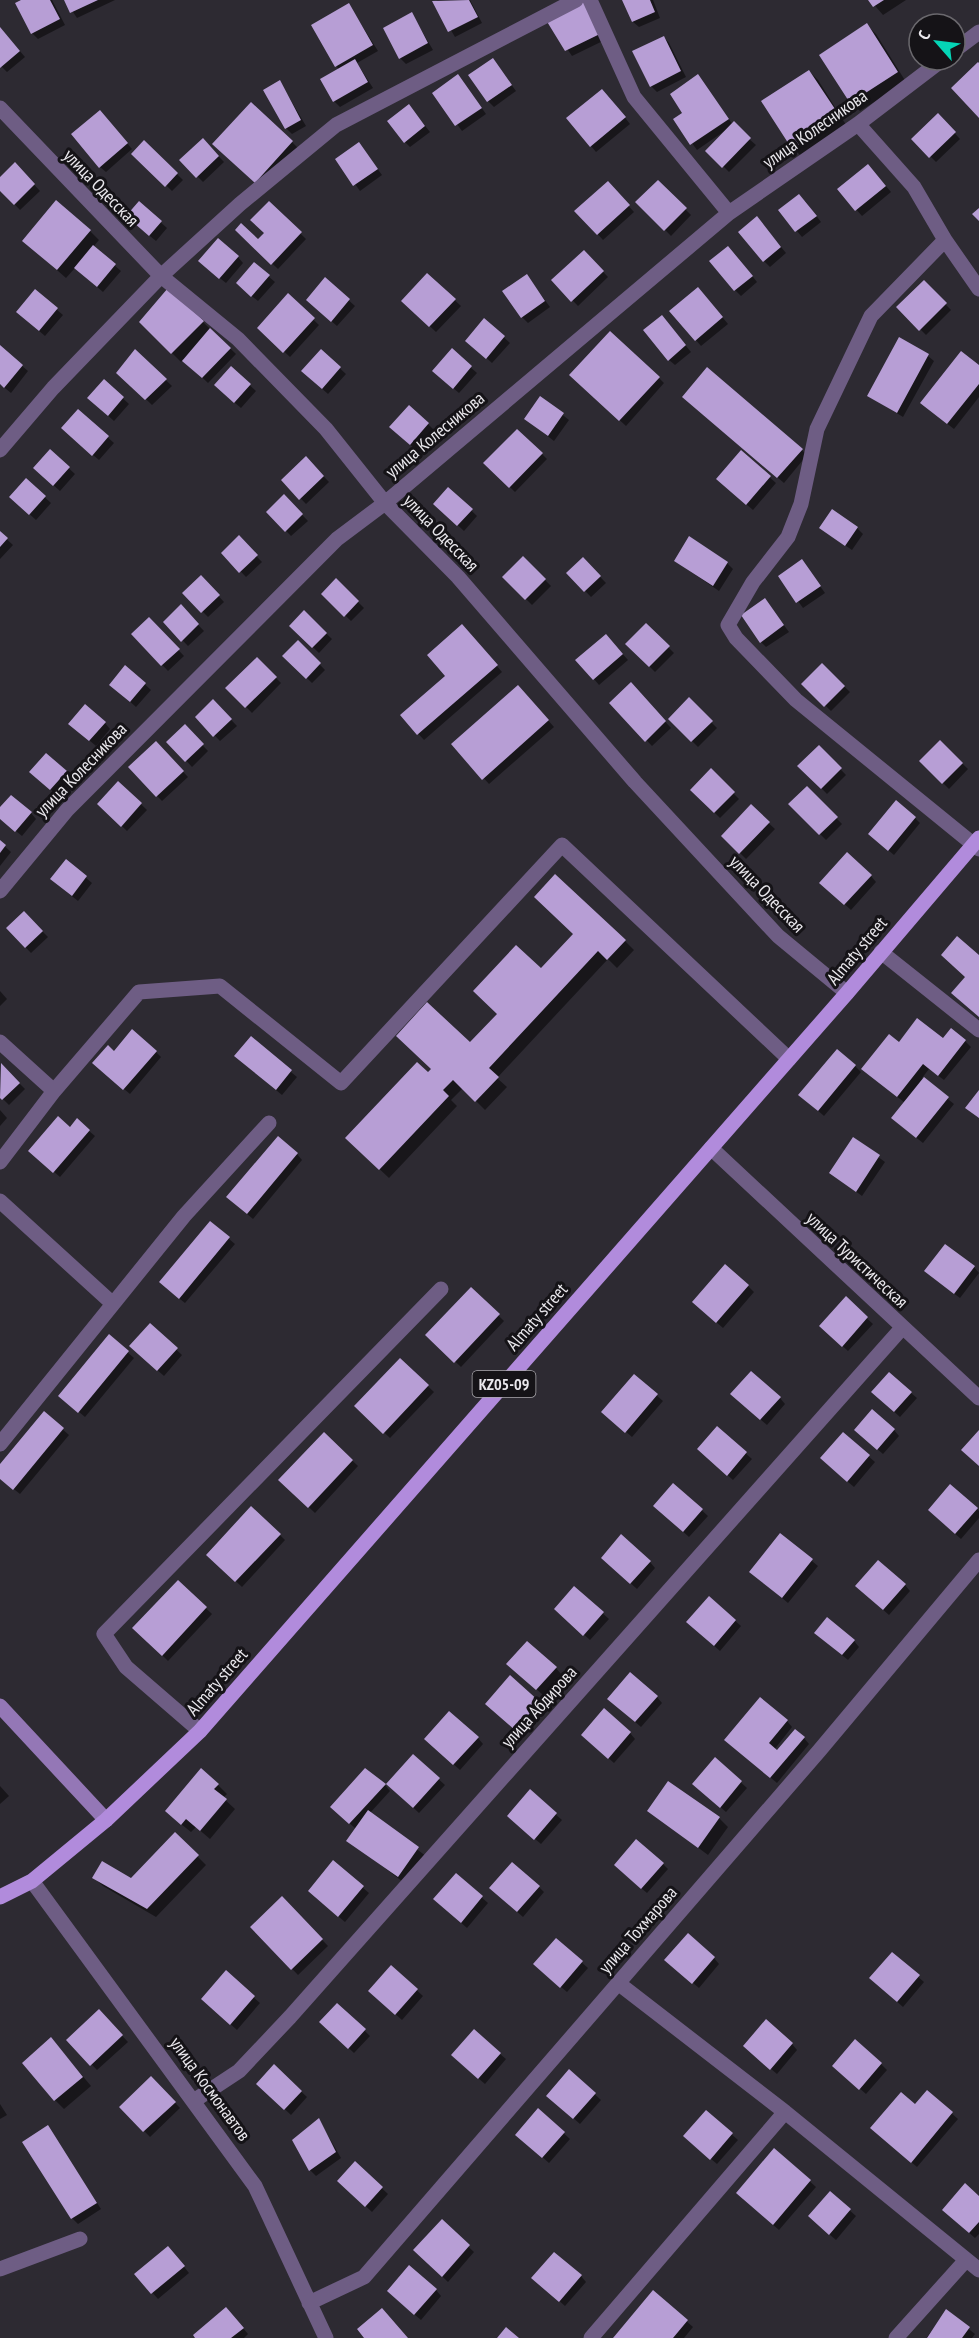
<svg xmlns="http://www.w3.org/2000/svg" width="979" height="2338" font-family="'PT Sans Narrow',sans-serif">
<rect width="100%" height="100%" fill="#2d2a32"/>
<path fill="#0007" d="M24,0H52L65,25L38,39L32,33Z
M65,0H115L77,18Z
M438,0H470L482,23L455,37L434,2Z
M624,0H653L660,18L639,27L633,22Z
M870,0H906L883,15Z
M349,5L378,51L357,63L373,88L340,107L334,101L339,70L313,25Z
M412,14L433,50L406,64L400,58Z
M548,21L609,38L572,56Z
M867,25L876,34L906,82L860,111L851,102L821,55Z
M0,28L25,57L7,72L0,65Z
M664,37L669,43L686,77L657,92L651,86Z
M493,60L516,91L494,107L488,101Z
M809,71L818,80L848,128L802,157L793,148L763,101Z
M698,76L733,125L756,145L729,172L708,151L726,130L697,150L675,120L685,113Z
M280,82L306,126L292,134L286,128Z
M463,82L486,114L462,131L434,93Z
M608,96L630,124L596,152L591,146Z
M414,112L430,132L410,147L405,142Z
M938,115L960,139L936,162L913,139Z
M105,117L132,149L106,172L100,167Z
M203,140L224,162L203,182L181,160Z
M144,142L183,180L172,191L133,153Z
M292,142L301,151L264,191L223,153Z
M359,144L382,175L360,191L337,159Z
M15,164L40,191L20,210L0,189V179Z
M874,172L891,192L862,216L839,190Z
M658,182L691,215L671,236L638,202Z
M608,183L634,212L603,240L577,211Z
M805,201L821,222L802,237L780,211Z
M139,203L167,228L156,241L133,222Z
M269,203L306,239L278,269L237,230L258,241L266,233Z
M762,224L786,253L770,267L764,261Z
M90,231L99,240L93,247L121,271L103,292L75,268L66,278L33,249Z
M584,252L608,277L578,306L553,280Z
M734,253L757,282L741,296L735,290Z
M238,257L243,263L226,283L206,267Z
M254,264L275,282L258,301L243,289Z
M427,275L461,306L436,332L403,301Z
M527,276L550,307L528,323L522,317Z
M326,280L355,306L337,326L314,306Z
M924,282L951,310L926,335L898,307Z
M35,291L63,315L45,336L24,318Z
M704,295L728,324L701,346L671,311Z
M288,296L319,325L290,357L259,328Z
M485,320L510,343L492,363L473,346Z
M141,322H203L236,354L208,383L183,359L181,362Z
M667,323L691,352L675,365L669,360Z
M1,348L28,371L11,393L0,384Z
M321,351L346,374L328,394L309,377Z
M452,351L477,373L459,393L440,377Z
M136,352L172,386L152,405L118,372Z
M928,356L934,361L903,417L869,396Z
M979,367V397L954,429L928,409Z
M231,368L256,391L241,408L221,391Z
M659,378L664,383L626,426L577,381Z
M104,381L129,404L114,421L95,404Z
M541,398L569,420L554,441L532,424Z
M690,403L802,450L807,455L784,483Z
M78,411L114,443L99,460L68,434Z
M428,424L434,430L416,450L397,433Z
M50,451L75,474L60,491L41,474Z
M741,452L776,483L753,510L724,485Z
M542,454L547,459L515,492L485,463Z
M306,458L329,482L306,504L283,480Z
M26,480L51,503L36,520L16,502Z
M449,489L477,516L464,531L435,504Z
M284,496L308,521L291,536L268,512Z
M857,528L863,534L852,550L827,533Z
M0,533L13,545L0,559Z
M239,538L262,562L246,577L223,553Z
M523,558L551,586L532,605L504,577Z
M583,559L606,583L591,597L568,573Z
M675,561L727,563L733,569L719,591Z
M802,561L825,593L803,608L780,576Z
M201,577L224,602L208,617L184,593Z
M336,580L364,608L351,621L323,594Z
M765,600L789,632L766,647L761,642Z
M181,607L204,631L188,646L165,622Z
M304,612L332,639L319,653L291,626Z
M149,619L184,656L168,671L133,634Z
M646,625L674,653L655,672L627,644Z
M468,632L502,672L424,740L402,716L447,677Z
M611,641L628,660L599,685L594,679Z
M298,642L325,670L312,683L284,656Z
M257,659L281,683L252,713L228,688Z
M822,665L850,692L831,711L803,684Z
M126,667L151,690L136,707L117,690Z
M631,685L671,728L652,746L611,703Z
M524,693L554,727L489,784L453,744Z
M689,700L717,728L698,747L670,719Z
M213,701L237,726L220,741L197,717Z
M105,723L110,729L96,746L76,729Z
M185,727L208,751L192,767L169,742Z
M940,742L968,769L949,789L921,761Z
M156,743L188,777L162,801L130,768Z
M819,747L846,775L827,794L800,766Z
M711,771L739,799L720,818L692,790Z
M66,772L71,778L57,795L37,778Z
M119,783L147,810L127,831L99,804Z
M807,788L842,824L826,840L790,804Z
M751,807L775,829L746,859L723,836Z
M0,810L31,813L36,819L22,836L0,818Z
M915,818L920,823L894,855L876,840Z
M0,842L11,852L0,866Z
M66,861L92,883L78,901L58,885Z
M871,876L876,882L851,910L827,888Z
M24,913L48,937L31,953L8,929Z
M625,941L634,950L617,968L608,959L497,1078L507,1087L485,1110L463,1088L451,1100L457,1106L389,1178L356,1147L428,1074L470,1044L541,971Z
M0,991L7,999L0,1006Z
M251,1039L297,1077L282,1095L242,1062Z
M943,1040L965,1041L971,1047L944,1080L929,1069L922,1078L954,1104L923,1143L899,1124L905,1103L869,1074L899,1044Z
M156,1052L161,1057L130,1094L100,1069L114,1053Z
M1,1065L25,1089L9,1105L0,1096Z
M855,1066L861,1072L824,1116L806,1100Z
M0,1110L7,1118L0,1126Z
M89,1131L95,1136L60,1177L36,1156Z
M854,1139L885,1162L862,1196L831,1173Z
M297,1154L302,1160L253,1219L234,1203Z
M210,1223L235,1244L185,1303L166,1288Z
M974,1267L979,1273L960,1298L932,1277Z
M748,1286L754,1292L723,1328L700,1308Z
M471,1289L504,1321L461,1367L427,1335Z
M846,1299L873,1324L848,1351L827,1332Z
M150,1325L182,1355L164,1376L137,1352Z
M110,1337L134,1358L85,1417L66,1401Z
M400,1360L434,1392L390,1438L356,1406Z
M634,1376L663,1401L632,1437L609,1417Z
M911,1393L917,1398L900,1417L879,1398Z
M780,1398L785,1404L767,1425L738,1400Z
M44,1413L69,1435L20,1494L0,1478V1467Z
M717,1428L752,1459L733,1480L705,1455Z
M894,1430L899,1436L883,1454L862,1436Z
M324,1434L358,1466L315,1513L280,1480Z
M843,1434L875,1462L854,1487L827,1464Z
M674,1485L708,1516L689,1537L661,1512Z
M951,1486L979,1511V1518L961,1539L935,1516Z
M252,1508L285,1540L242,1587L208,1555Z
M780,1535L818,1566L788,1603L757,1577Z
M650,1562L655,1568L637,1589L608,1563Z
M178,1582L212,1614L168,1661L135,1628Z
M905,1585L910,1591L889,1615L863,1592Z
M574,1588L609,1619L590,1640L562,1615Z
M709,1598L741,1626L720,1651L694,1628Z
M821,1638L854,1641L859,1647L848,1660Z
M556,1668L561,1674L543,1695L514,1669Z
M657,1697L662,1703L641,1727L615,1704Z
M539,1703L545,1708L521,1735L493,1710Z
M787,1721L792,1727L774,1750L777,1752L804,1738L809,1744L777,1783L732,1745Z
M630,1733L635,1739L614,1763L588,1740Z
M478,1738L483,1744L460,1770L432,1745Z
M413,1756L445,1785L419,1813L388,1784Z
M715,1759L747,1788L726,1812L700,1789Z
M218,1785L227,1794L223,1798L235,1809L210,1839L196,1827L191,1832L176,1820Z
M385,1785L390,1791L370,1813L427,1857L407,1885L348,1840L356,1829L338,1813Z
M0,1786L9,1796L0,1804Z
M530,1792L562,1820L541,1844L515,1822Z
M649,1811L719,1818L728,1827L708,1855Z
M175,1834L206,1865L156,1917L103,1886L94,1878L132,1880Z
M334,1863L369,1893L345,1922L315,1897Z
M663,1864L668,1869L647,1893L621,1871Z
M456,1875L488,1903L467,1928L441,1905Z
M539,1887L544,1892L523,1917L497,1894Z
M282,1898L328,1946L298,1975L252,1927Z
M556,1940L588,1968L567,1992L541,1970Z
M892,1954L924,1982L903,2007L877,1984Z
M714,1958L719,1964L699,1988L672,1965Z
M391,1967L423,1996L402,2020L376,1997Z
M226,1973L260,2003L237,2030L208,2004Z
M338,2005L370,2036L354,2053L321,2022Z
M99,2011L128,2042L97,2070L68,2040Z
M792,2044L797,2050L777,2074L750,2051Z
M59,2048L91,2086L64,2109L55,2100Z
M500,2054L506,2059L485,2084L458,2061Z
M881,2064L887,2070L866,2094L840,2071Z
M274,2066L307,2097L291,2115L258,2084Z
M569,2071L601,2100L580,2124L554,2101Z
M151,2078L180,2108L150,2137L121,2107Z
M927,2092L958,2119L917,2167L878,2134L915,2106Z
M0,2104L7,2115L0,2119Z
M538,2110L570,2139L549,2163L523,2140Z
M706,2112L738,2140L717,2164L691,2142Z
M319,2120L341,2158L316,2176L310,2170Z
M48,2127L101,2209L78,2224L72,2218Z
M775,2150L816,2187L779,2230L743,2199Z
M355,2163L388,2194L372,2212L339,2181Z
M830,2193L856,2216L836,2240L815,2222Z
M979,2198V2234L975,2238L949,2215Z
M442,2222L474,2252L448,2282L421,2256Z
M173,2253L189,2273L158,2299L136,2274Z
M581,2276L586,2282L565,2306L539,2283Z
M436,2290L441,2296L421,2320L394,2297Z
M653,2292L693,2327L684,2338H615Z
M946,2311L975,2334L972,2338L927,2337Z
M232,2315L248,2334L244,2338H197Z"/>
<path fill="#b79ed5" d="M21,0H50L60,19L31,34L15,3Z
M64,0H98L70,13Z
M469,0L478,17L448,32L432,1Z
M586,0L604,32L565,51L546,20Z
M622,0H650L655,12L632,22Z
M868,0H884L873,7Z
M349,3L373,45L335,67L311,25Z
M412,12L428,43L399,59L383,28Z
M867,23L898,72L850,103L819,55Z
M0,27L20,51L0,68Z
M664,36L681,71L650,87L632,51Z
M493,58L512,85L487,102L468,75Z
M355,59L368,82L333,102L320,79Z
M978,62L979,63V118L951,88Z
M809,70L841,118L792,149L761,101Z
M458,74L482,108L455,126L432,93Z
M698,74L729,119L690,145L673,119L682,113L670,94Z
M280,80L301,120L285,129L263,90Z
M602,89L626,117L590,147L566,118Z
M251,102L293,141L255,183L212,144Z
M409,104L425,126L404,143L387,121Z
M100,110L128,143L99,168L71,134Z
M938,113L956,132L929,158L911,139Z
M734,121L751,138L722,168L705,151Z
M203,138L219,156L196,178L179,160Z
M144,140L178,173L165,187L131,154Z
M359,142L378,169L353,186L335,159Z
M15,162L35,184L14,205L0,191V177Z
M868,164L886,186L855,211L837,189Z
M658,180L687,208L664,231L635,202Z
M608,181L630,205L597,235L574,211Z
M799,194L817,216L795,232L778,210Z
M56,200L91,230L57,270L22,241Z
M139,201L162,221L149,236L126,216Z
M269,201L302,232L271,265L235,230L241,223L258,239L264,233L250,220Z
M979,208V221L972,214Z
M757,216L781,247L763,262L738,232Z
M218,238L239,256L219,279L198,261Z
M93,245L116,264L97,287L74,268Z
M728,246L753,276L734,291L709,261Z
M584,250L604,271L571,302L551,280Z
M254,262L270,275L251,297L236,283Z
M427,273L456,299L429,327L401,301Z
M527,274L545,301L521,318L502,291Z
M325,277L350,299L331,322L306,300Z
M924,280L947,303L919,331L896,307Z
M698,287L723,317L695,341L669,311Z
M168,288L204,321L171,354L139,322Z
M35,289L58,308L39,331L16,312Z
M288,293L315,318L283,353L257,328Z
M662,315L686,345L668,361L643,330Z
M484,318L505,336L486,359L465,341Z
M210,328L231,348L202,378L182,361Z
M610,331L660,377L619,421L569,375Z
M899,337L929,354L897,413L867,396Z
M0,345L23,365L4,388L0,384Z
M452,348L472,366L453,389L432,371Z
M135,349L167,379L145,400L116,373Z
M321,349L341,367L322,389L301,371Z
M961,351L979,365V384L947,424L920,403Z
M231,366L251,384L234,403L214,385Z
M707,367L803,449L777,478L682,397Z
M104,379L124,397L108,416L87,398Z
M540,396L564,413L548,436L524,419Z
M409,405L429,423L410,445L389,427Z
M78,409L109,436L92,456L61,428Z
M517,429L543,453L509,488L483,463Z
M50,449L70,467L53,486L33,468Z
M741,450L771,476L746,505L716,479Z
M306,456L324,476L299,500L281,480Z
M26,478L46,496L29,515L9,497Z
M448,487L473,509L457,526L433,504Z
M284,494L303,514L285,532L266,512Z
M832,509L858,527L845,546L819,528Z
M0,531L8,538L0,547Z
M239,535L258,555L239,573L221,553Z
M689,536L728,562L713,586L674,561Z
M523,556L546,579L525,600L502,577Z
M583,557L601,576L584,592L566,573Z
M802,559L821,586L796,603L778,576Z
M201,575L220,595L201,613L182,593Z
M336,578L359,601L344,617L321,594Z
M765,598L784,625L760,643L741,615Z
M181,604L199,624L181,642L163,622Z
M304,610L327,633L312,648L289,626Z
M149,617L180,649L161,666L131,634Z
M646,623L670,646L649,667L625,644Z
M462,624L498,665L417,735L400,715L445,676L427,655Z
M606,634L623,654L593,680L575,660Z
M298,640L321,663L306,679L282,656Z
M257,657L277,677L245,708L225,688Z
M822,663L845,686L824,707L801,684Z
M125,665L146,683L130,702L109,685Z
M631,682L666,721L645,742L609,703Z
M518,685L549,720L482,780L451,744Z
M689,697L713,721L691,742L668,719Z
M213,699L232,719L213,737L195,717Z
M85,704L106,722L89,741L68,724Z
M185,724L204,744L185,762L166,742Z
M940,740L963,763L942,784L919,761Z
M156,741L184,771L156,797L128,767Z
M819,745L842,768L821,789L797,766Z
M46,753L67,771L50,790L29,772Z
M711,768L735,792L714,813L690,790Z
M118,781L142,803L121,827L97,804Z
M807,786L838,817L819,835L788,804Z
M11,795L32,812L15,832L0,819V807Z
M896,800L916,817L888,851L868,834Z
M751,804L770,822L739,854L721,836Z
M0,840L6,845L0,853Z
M847,852L872,875L844,905L819,883Z
M66,859L87,876L72,896L50,879Z
M555,874L626,940L607,960L598,951L489,1068L499,1077L475,1102L453,1080L443,1090L449,1096L379,1170L345,1138L417,1062L428,1072L431,1069L396,1036L427,1002L470,1042L497,1014L473,991L516,945L541,968L573,934L534,897Z
M24,911L43,931L25,948L6,928Z
M957,936L979,955V1017L951,993L965,977L941,955Z
M917,1018L943,1038L951,1028L966,1040L938,1076L923,1064L897,1097L861,1069L889,1034L899,1042Z
M132,1029L157,1051L123,1090L92,1063L108,1045L114,1051Z
M251,1036L292,1070L276,1090L234,1056Z
M837,1049L856,1065L818,1111L798,1095Z
M1,1063L20,1083L2,1100L0,1098Z
M924,1077L949,1097L916,1138L891,1118Z
M979,1090V1118L965,1108Z
M58,1116L70,1127L77,1118L90,1130L53,1173L28,1151Z
M278,1136L298,1153L247,1214L226,1197Z
M853,1137L880,1155L856,1192L829,1173Z
M210,1221L230,1237L179,1299L159,1282Z
M945,1244L975,1266L954,1294L924,1271Z
M725,1264L749,1285L716,1323L692,1302Z
M471,1287L500,1314L454,1363L425,1335Z
M846,1296L868,1317L842,1347L819,1326Z
M150,1323L178,1348L157,1371L129,1346Z
M109,1334L129,1351L78,1413L58,1396Z
M400,1358L429,1385L383,1434L354,1406Z
M751,1371L781,1397L760,1420L730,1394Z
M889,1372L912,1392L894,1412L871,1392Z
M634,1374L658,1394L625,1433L601,1412Z
M872,1409L895,1429L877,1450L854,1430Z
M44,1411L64,1428L13,1490L0,1479V1464Z
M717,1426L747,1452L727,1476L697,1449Z
M979,1430V1466L961,1450Z
M324,1432L353,1460L308,1508L278,1480Z
M843,1432L870,1455L847,1482L820,1458Z
M673,1483L703,1509L683,1532L653,1506Z
M950,1484L978,1508L955,1534L928,1510Z
M251,1506L281,1534L235,1582L206,1555Z
M780,1533L813,1559L782,1598L749,1572Z
M621,1534L651,1561L630,1584L601,1558Z
M878,1560L906,1584L883,1610L855,1586Z
M178,1580L207,1607L162,1656L132,1628Z
M574,1586L604,1612L583,1636L554,1609Z
M709,1596L736,1620L714,1646L686,1622Z
M827,1617L855,1640L842,1655L814,1633Z
M527,1641L557,1667L536,1690L506,1664Z
M630,1672L658,1696L635,1722L607,1699Z
M510,1675L540,1702L515,1730L485,1704Z
M760,1697L788,1720L769,1743L777,1750L795,1729L805,1737L770,1778L724,1740Z
M604,1708L631,1732L608,1759L581,1735Z
M449,1711L479,1737L453,1765L424,1739Z
M413,1754L440,1778L413,1808L386,1784Z
M715,1757L742,1781L720,1808L692,1784Z
M201,1768L219,1784L214,1789L227,1799L200,1831L186,1819L181,1825L165,1811Z
M365,1768L386,1784L349,1824L330,1807Z
M668,1781L720,1817L698,1848L647,1811Z
M530,1789L557,1813L534,1840L507,1816Z
M368,1810L419,1847L398,1877L346,1841Z
M175,1832L199,1855L147,1909L92,1878L102,1861L131,1878Z
M636,1839L664,1863L641,1889L614,1865Z
M333,1860L364,1886L338,1917L308,1891Z
M512,1862L540,1886L517,1912L489,1888Z
M456,1873L483,1896L461,1923L433,1899Z
M282,1896L323,1939L291,1970L250,1927Z
M688,1933L715,1957L692,1984L664,1960Z
M556,1938L583,1961L560,1988L533,1964Z
M892,1952L920,1975L897,2002L869,1978Z
M391,1965L418,1989L395,2015L368,1991Z
M226,1970L255,1996L230,2025L201,1999Z
M337,2003L366,2029L348,2049L319,2022Z
M99,2009L123,2035L90,2066L66,2040Z
M766,2019L793,2043L770,2070L743,2046Z
M474,2029L501,2053L478,2079L451,2055Z
M51,2037L83,2077L54,2101L22,2063Z
M855,2039L882,2063L859,2090L832,2066Z
M274,2064L302,2091L284,2110L256,2084Z
M569,2069L596,2093L573,2119L546,2096Z
M151,2076L176,2102L143,2132L119,2107Z
M927,2090L953,2112L911,2163L870,2128L901,2092L915,2104Z
M538,2108L565,2132L542,2158L515,2135Z
M706,2110L733,2133L710,2160L683,2136Z
M319,2118L336,2152L309,2171L292,2140Z
M48,2125L97,2203L71,2219L22,2142Z
M774,2148L811,2180L773,2225L736,2193Z
M355,2161L383,2187L365,2207L337,2181Z
M965,2183L979,2196V2222L969,2233L942,2210Z
M830,2191L851,2209L829,2235L808,2216Z
M442,2219L470,2245L442,2277L413,2250Z
M168,2246L185,2266L151,2294L134,2274Z
M554,2252L582,2275L559,2302L531,2278Z
M409,2265L437,2289L414,2315L387,2291Z
M653,2290L688,2320L673,2338H613Z
M226,2307L244,2328L231,2338H195L193,2335Z
M382,2308L408,2338H364L357,2329Z
M946,2309L970,2327L962,2338H927Z
M506,2327L519,2338H497Z"/>
<g fill="none" stroke-linecap="round" stroke-linejoin="round">
<path stroke="#6e5d84" stroke-width="15" d="M590,0L634,97L729,213
M955,50L979,32
M0,108L161,276L238,339L326,429L385,503L458,577L635,782L778,936L847,993
M858,124L914,187L945,240L979,289
M945,240L871,316L817,429L801,504L788,537L753,582L728,625L736,638L796,700L979,849
M0,450L53,388L161,276L240,204L336,125L576,0
M0,891L67,810L337,539L385,503L729,213L858,124L942,60
M881,952L979,1030
M0,1042L54,1091
M711,1148L979,1398
M0,1162L54,1091L139,992L220,986L341,1083L562,845L789,1059
M0,1201L113,1304
M0,1444L184,1216L269,1123
M200,1731L126,1667L104,1634L441,1289
M32,1881L255,2186L326,2338
M618,1983L785,2112L979,2270
M195,2100L239,2071L290,2017L902,1328
M0,2269L80,2239
M309,2303L364,2277L819,1751L979,1560
M591,2338L785,2112
M896,2338L966,2260"/>
<path stroke="#9477b6" stroke-width="15" d="M0,1706L106,1820"/>
<path stroke="#b18bdc" stroke-width="15" d="M0,1897L32,1881L106,1820L200,1731L847,993L979,838"/>
</g>
<g text-anchor="middle" stroke-width="6" stroke-linejoin="round" paint-order="stroke">
<rect fill="#151317" stroke="#aaa8ad" stroke-width="1.5" x="472.5" y="1371" width="63" height="26" rx="4.5"/>
<g font-size="16" font-weight="bold" fill="#eae8ed">
<text x="504" y="1390">KZ05-09</text>
</g>
<g font-size="18" fill="#eae8ed" stroke="#151317">
<text transform="translate(815 129) rotate(-35)" y="6">улица Колесникова</text>
<text transform="translate(101 188) rotate(46)" y="6">улица Одесская</text>
<text transform="translate(435 435) rotate(-40)" y="6">улица Колесникова</text>
<text transform="translate(441 533) rotate(46)" y="6">улица Одесская</text>
<text transform="translate(81 770) rotate(-46)" y="6">улица Колесникова</text>
<text transform="translate(767 894) rotate(46)" y="6">улица Одесская</text>
<text transform="translate(857 951) rotate(-50)" y="6">Almaty street</text>
<text transform="translate(857 1260) rotate(43)" y="6">улица Туристическая</text>
<text transform="translate(537 1317) rotate(-49)" y="6">Almaty street</text>
<text transform="translate(217 1682) rotate(-49)" y="6">Almaty street</text>
<text transform="translate(539 1707) rotate(-48)" y="6">улица Абдирова</text>
<text transform="translate(638 1930) rotate(-49)" y="6">улица Тохмарова</text>
<text transform="translate(210 2089) rotate(54)" y="6">улица Космонавтов</text>
</g>
</g>
<g transform="translate(937 42) rotate(298)"><circle r="28" fill="#151317" stroke="#6a686d" stroke-width="1.5"/>
<path d="M0-4.5L10 22L0 15L-10 22Z" fill="#05d5b6"/>
<text y="-9" font-size="16" font-weight="bold" text-anchor="middle" fill="#eae8ed">С</text>
</g>
</svg>
